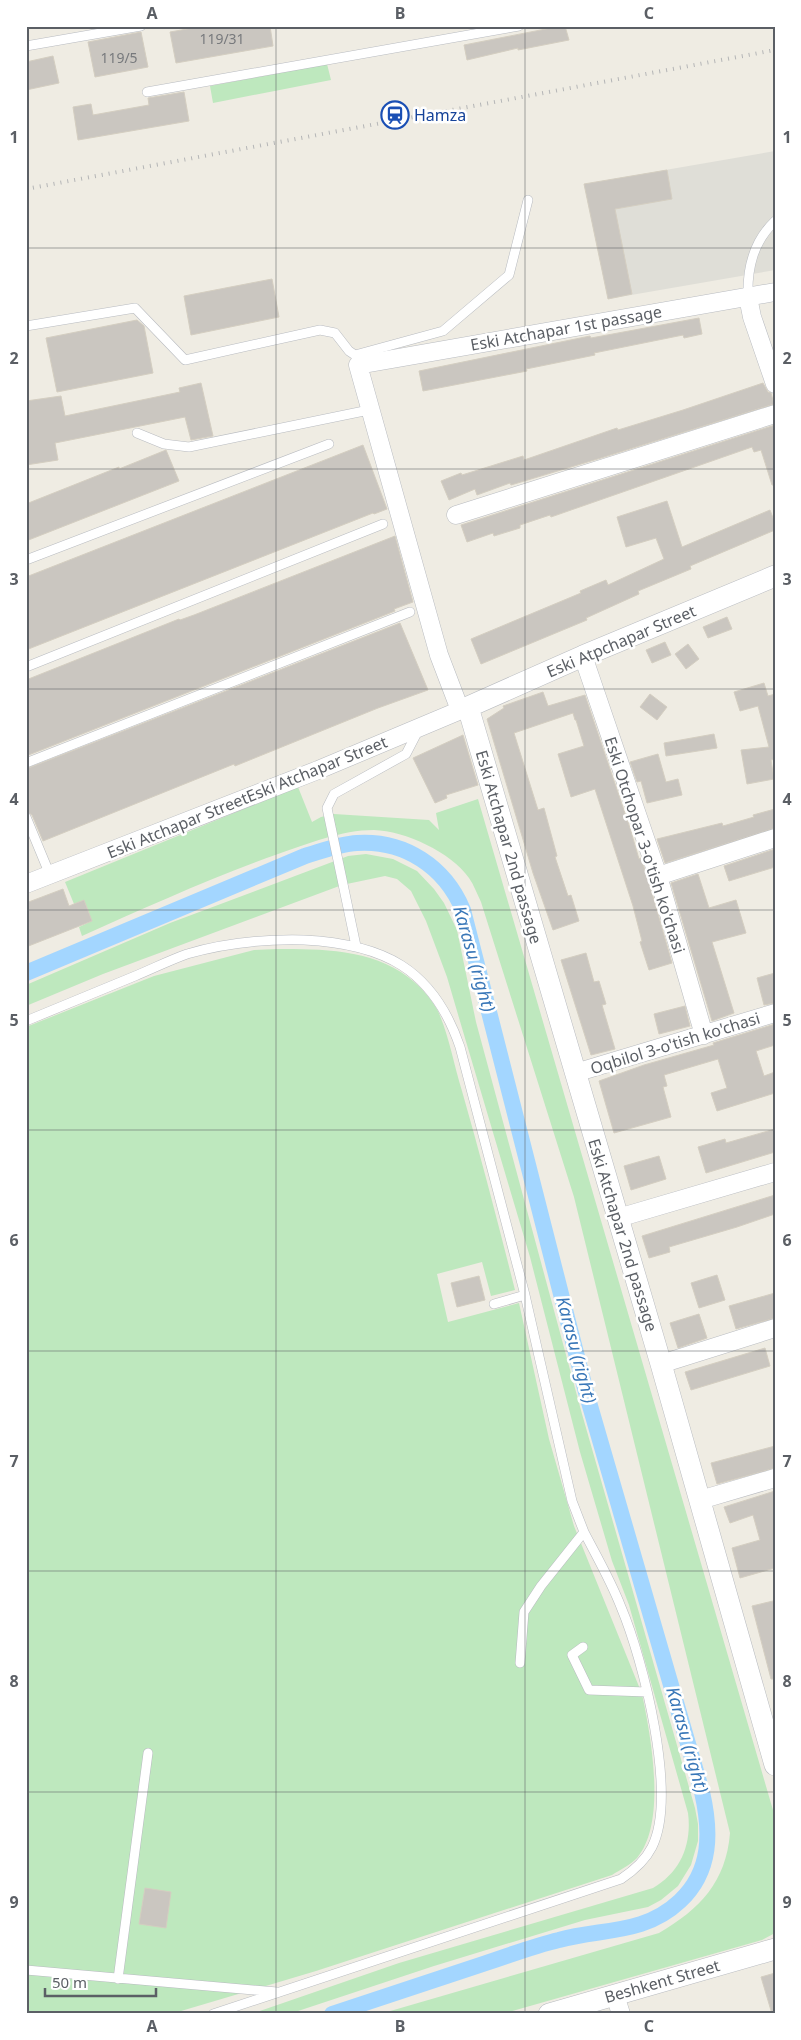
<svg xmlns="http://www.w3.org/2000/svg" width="801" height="2040" font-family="'Noto Sans',sans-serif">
<rect width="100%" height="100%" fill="#efece3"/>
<path fill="#dfded7" d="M775,151V270L608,299L584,184Z"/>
<path fill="#bee8be" d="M327,64L331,80L213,103L210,86Z
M298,787L312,822L321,817L334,814L429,820L439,830L436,813L478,799L775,1817V1933L762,1940L502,2014H380L659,1933C700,1909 726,1882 730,1833L574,1197L481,902C477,894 474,885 469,878C451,852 405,831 374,830C341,830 308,844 278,854C211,878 147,907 82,936L79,927L92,921L84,900L74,904L65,882Z
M366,854L393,859L417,871L434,889L444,903L457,930L476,1022L582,1414L695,1808L698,1824V1841L691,1865L678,1886L661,1900L648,1907L585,1920L434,1966L289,2014H251L399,1963L653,1888C681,1872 692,1844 688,1813L629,1605L612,1561L580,1452L530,1257L462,1028L447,977L426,921L411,891L397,879L385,876L342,885L103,974L26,1006V985L170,923L348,856Z
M277,949C321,949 371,949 408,977C420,986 431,998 438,1011C449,1036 454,1065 462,1091C481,1157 498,1223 515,1290L491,1296L482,1262L437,1274L448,1322L519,1303L549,1439L574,1526L642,1694C651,1736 667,1823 637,1858C630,1865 620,1870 612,1875L316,1971L171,2014H26V1027L154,976L254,950Z"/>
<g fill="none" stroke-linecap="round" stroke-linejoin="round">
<path stroke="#a3d6ff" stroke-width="16" d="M26,973L305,856C322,851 339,844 357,843C405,840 445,867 463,910L586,1392L702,1792C711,1831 712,1871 680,1901C644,1935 602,1928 559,1940C533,1946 508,1956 483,1964C433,1981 382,1997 332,2014"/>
</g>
<path fill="#cac6c0" stroke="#d4cec1" d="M204,26H270L273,46L176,63L170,32Z
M561,26H565L569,40L518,50V48L467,60L464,45Z
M141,32L148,67L95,77L88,42Z
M53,56L59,83L26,90V62Z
M184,92L189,121L78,140L73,107L91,104L93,115L149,105L148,98Z
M667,170L672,199L615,209L632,294L608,299L584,184Z
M272,279L279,317L191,335L184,296Z
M699,318L702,334L684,338L683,335L594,353L595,355L526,369L527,371L423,391L419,371L590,336L591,338Z
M137,320L144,326L153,373L57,392L46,338Z
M201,383L213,436L191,440L185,417L55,443L58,460L26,465V401L61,396L65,416L180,392L179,388Z
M763,383L768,392L771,393L774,404L601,458L511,485L510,483L477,495L475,489L449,500L441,481L461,473L462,475L523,456L524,460L617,428L618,430L683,410Z
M775,425V485H772L761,450L754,452L752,447L551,517L550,515L520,525V528L494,536L493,533L467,542L461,525Z
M363,445L387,509L374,514L373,513L26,650V577Z
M166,450L179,481L26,541V504L119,467V469Z
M667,501L682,547L770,510L775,523V530L690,566L691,569L638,591L639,594L586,618L587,620L481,664L471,639L581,593L580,591L606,580L608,585L664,559L656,538L626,547L617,517Z
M395,536L413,602L394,609L395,611L26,756V680L179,619L180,620L194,615Z
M727,617L732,629L708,638L703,627Z
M400,623L428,690L378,708L235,766L234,764L43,841L32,815L26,811V769Z
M665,642L671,655L652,663L646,650Z
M688,644L699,659L686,669L675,654Z
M764,683L768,696L775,694V759L771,760L774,779L747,784L741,750L769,747L758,706L740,711L734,692Z
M543,692L548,706L585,695L630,828L639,859L641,858L648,879L672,963L649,970L640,942L642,941L633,906L595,789L571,797L558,754L584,746L576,720H575L573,713L514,733L538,810L544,808L557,856L555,857L568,896L571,895L579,921L553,930L533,873L487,719L504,708L503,706Z
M650,694L667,707L657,720L640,707Z
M714,734L717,748L666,756L664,743Z
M463,735L478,785L446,795L447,798L435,803L413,758Z
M658,754L666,782L678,779L682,795L647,803L641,781L637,782L630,762Z
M775,809V828L665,863L657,839L722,823L723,826L754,817L753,815Z
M775,849V867L729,881L724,866Z
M698,874L709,908L736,900L746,933L712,942L734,1013L712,1021L671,883Z
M63,889L69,906L84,900L92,921L26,947V903Z
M586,953L594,982L599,981L606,1004L602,1005L615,1049L591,1055L561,960Z
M775,973V1003L764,1005L757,978Z
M685,1006L690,1026L659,1034L654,1014Z
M775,1024V1045L756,1051L764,1076L775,1072V1093L717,1111L711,1093L727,1088L718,1059L664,1075L667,1086L663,1087L671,1117L614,1133L599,1081L644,1065L714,1045L713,1043Z
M775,1129V1152L706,1173L698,1147L725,1139L726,1143Z
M659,1156L666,1179L631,1190L624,1166Z
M775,1195V1214L737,1227L669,1247L670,1252L649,1258L642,1236Z
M717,1275L725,1300L699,1308L691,1283Z
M479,1276L485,1300L457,1307L451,1283Z
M775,1293V1318L736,1329L729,1306Z
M699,1314L707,1338L678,1348L670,1323Z
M765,1348L770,1366L691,1390L685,1372Z
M775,1446V1468L717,1484L711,1463Z
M775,1491V1568L740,1578L732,1548L760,1540L753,1515L730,1523L724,1507Z
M773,1601L775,1609V1679H771L752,1606Z
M145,1888L171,1892L166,1928L139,1924Z
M775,1973V2014H772L761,1977Z"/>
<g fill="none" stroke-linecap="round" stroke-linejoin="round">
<g stroke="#b8bbc0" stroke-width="10">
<path id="service" d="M26,46L141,26
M147,92L519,26
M748,297C747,268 753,242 775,221
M26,326L135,308L185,360L320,330L335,333L349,351L355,355
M357,359L355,355L443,331L509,275L528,200
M137,433L164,444L189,447L369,410
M26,560L329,444
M26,667L383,524
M26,763L410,612
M26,817L50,875
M356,946L327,808L334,794L406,754L419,729
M26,1021C62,1006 99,991 135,976C152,969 170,960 187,954C225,943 265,939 304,940C383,944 433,968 460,1047L525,1295L572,1501L584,1532
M494,1304L525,1295
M583,1647L572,1655L589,1690L647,1692
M26,1970L277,1992
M118,1979L148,1753
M213,2014L621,1879C633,1871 645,1861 652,1847C678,1795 643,1659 621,1607C611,1581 597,1557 584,1532L541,1586L524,1612L520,1663"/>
</g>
<g stroke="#b8bbc0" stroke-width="19">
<path id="minor" d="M748,297L752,317L775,384
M456,515L775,414
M583,656L658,876L704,1035
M460,710L439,655L358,365L775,292
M658,876L775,838
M26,884L318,770L468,707
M575,1073L775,1013
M618,1218L775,1172
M661,1364L775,1328
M700,1500L775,1478
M615,1995L621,2014"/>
</g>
<g stroke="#b8bbc0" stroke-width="22">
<path id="tertiary" d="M775,576L583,656L468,707L661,1364L775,1765
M549,2014L775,1949"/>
</g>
<use href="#service" stroke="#fff" stroke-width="9"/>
<use href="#minor" stroke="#fff" stroke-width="18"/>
<use href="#tertiary" stroke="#fff" stroke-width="21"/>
<path stroke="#b4b5b6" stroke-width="4" stroke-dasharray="1 6" stroke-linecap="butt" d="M26,189L775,50"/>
</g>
<path fill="none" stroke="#5b5f65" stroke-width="1" stroke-opacity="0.55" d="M276,26V2014M525,26V2014M26,248H775M26,469H775M26,689H775M26,910H775M26,1130H775M26,1351H775M26,1571H775M26,1792H775"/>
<defs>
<g id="station-ring" transform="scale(1.4375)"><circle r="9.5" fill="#fff" stroke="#1a4fb4" stroke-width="1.5"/><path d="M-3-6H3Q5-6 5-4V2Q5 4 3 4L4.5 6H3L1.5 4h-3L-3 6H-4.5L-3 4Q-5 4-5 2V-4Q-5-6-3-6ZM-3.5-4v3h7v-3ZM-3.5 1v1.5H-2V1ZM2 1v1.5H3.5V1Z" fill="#1a4fb4"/></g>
</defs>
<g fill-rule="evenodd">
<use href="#station-ring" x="395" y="115"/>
</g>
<g text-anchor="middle" stroke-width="5" stroke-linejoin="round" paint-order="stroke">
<g font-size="14" fill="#77797c">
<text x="222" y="44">119/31</text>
<text x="119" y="63">119/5</text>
</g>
<g font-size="16" fill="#164399" stroke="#fff" text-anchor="start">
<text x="414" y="121">Hamza</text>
</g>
<g font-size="16" fill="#5b5f65" stroke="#fff">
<text transform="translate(566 328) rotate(-10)" y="6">Eski Atchapar 1st passage</text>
<text transform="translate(621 641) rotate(-23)" y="6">Eski Atpchapar Street</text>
<text transform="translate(247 797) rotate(-22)" y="6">Eski Atchapar StreetEski Atchapar Street</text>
<text transform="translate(645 845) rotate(72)" y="6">Eski Otchopar 3-o'tish ko'chasi</text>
<text transform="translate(509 847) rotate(74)" y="6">Eski Atchapar 2nd passage</text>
<text transform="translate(675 1043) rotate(-17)" y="6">Oqbilol 3-o'tish ko'chasi</text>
<text transform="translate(623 1235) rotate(73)" y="6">Eski Atchapar 2nd passage</text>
<text transform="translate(662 1981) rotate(-16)" y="6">Beshkent Street</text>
</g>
<g font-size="18" font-style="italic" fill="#3977b8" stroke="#fff">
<text transform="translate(474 959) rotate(74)" y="6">Karasu (right)</text>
<text transform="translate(576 1350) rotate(75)" y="6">Karasu (right)</text>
<text transform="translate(687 1740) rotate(74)" y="6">Karasu (right)</text>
</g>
</g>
<rect width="801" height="2040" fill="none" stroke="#ffffff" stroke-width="55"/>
<path d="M45 1988v8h111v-8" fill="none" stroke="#5b5f65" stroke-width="2.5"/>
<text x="52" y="1988" font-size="15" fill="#5b5f65" stroke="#ffffff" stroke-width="4" paint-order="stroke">50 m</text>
<rect x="28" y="28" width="746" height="1984" fill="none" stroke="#5b5f65" stroke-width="2"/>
<g font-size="16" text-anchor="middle" font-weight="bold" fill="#5b5f65">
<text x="152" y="19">A</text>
<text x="400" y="19">B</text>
<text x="649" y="19">C</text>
<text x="14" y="143">1</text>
<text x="787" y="143">1</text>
<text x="14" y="364">2</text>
<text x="787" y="364">2</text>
<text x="14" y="585">3</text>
<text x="787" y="585">3</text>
<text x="14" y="805">4</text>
<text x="787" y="805">4</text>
<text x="14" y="1026">5</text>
<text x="787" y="1026">5</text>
<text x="14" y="1246">6</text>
<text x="787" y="1246">6</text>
<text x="14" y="1467">7</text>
<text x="787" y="1467">7</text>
<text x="14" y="1687">8</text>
<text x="787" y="1687">8</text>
<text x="14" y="1908">9</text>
<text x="787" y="1908">9</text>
<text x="152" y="2032">A</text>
<text x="400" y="2032">B</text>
<text x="649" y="2032">C</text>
</g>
</svg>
